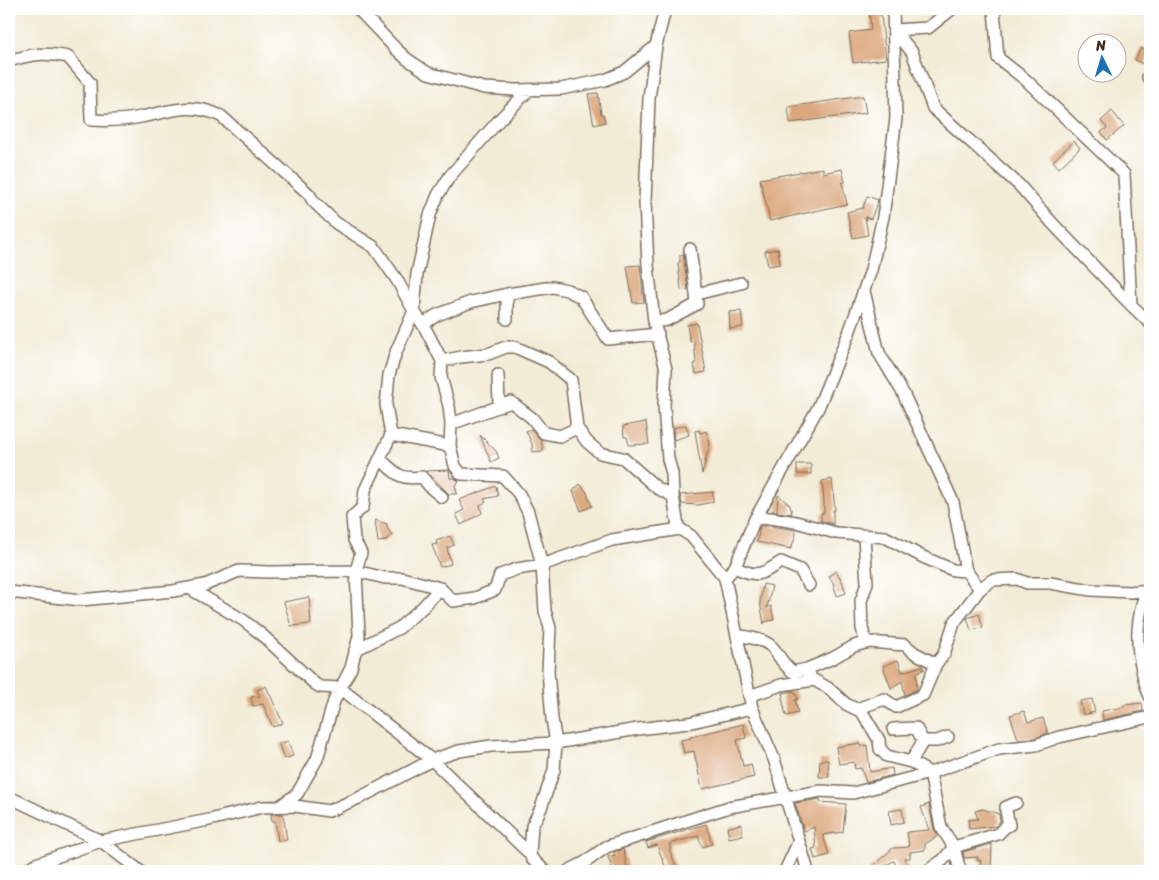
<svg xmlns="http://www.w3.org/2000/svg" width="1159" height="880" font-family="Sriracha,sans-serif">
<rect width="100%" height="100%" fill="#fff"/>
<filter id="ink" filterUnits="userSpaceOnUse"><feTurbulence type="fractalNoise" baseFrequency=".02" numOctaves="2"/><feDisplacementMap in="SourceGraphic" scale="10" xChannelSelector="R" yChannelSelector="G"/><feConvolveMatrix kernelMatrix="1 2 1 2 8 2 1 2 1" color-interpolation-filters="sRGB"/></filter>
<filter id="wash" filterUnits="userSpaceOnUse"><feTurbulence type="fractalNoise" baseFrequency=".0096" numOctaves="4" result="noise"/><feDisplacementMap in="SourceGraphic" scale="20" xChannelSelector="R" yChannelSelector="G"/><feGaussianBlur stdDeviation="1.12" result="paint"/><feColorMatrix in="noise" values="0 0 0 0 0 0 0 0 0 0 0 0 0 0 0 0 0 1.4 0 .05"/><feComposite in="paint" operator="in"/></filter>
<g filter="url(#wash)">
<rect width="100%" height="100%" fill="#f2ebd5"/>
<g id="blocks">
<path fill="#dba77d" d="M869,9H878L879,15H881L886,59L853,63L849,33L871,30Z
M1141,48L1150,52L1145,65L1135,60Z
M598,93L601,114H603L605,122L594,125L588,94Z
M863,96L866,113L790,123L788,107Z
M1112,111L1124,126L1107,140L1101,132L1107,128L1101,121Z
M1074,141L1080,148L1059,168L1053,161Z
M823,168V173L842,169L845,182L842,183L847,204L770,221L760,179Z
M867,196L878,200L871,219L865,217L868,235L853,238L847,212L863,208Z
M778,249L780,264L768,266L765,251Z
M680,255H683L688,289L681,290L678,263L680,262Z
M640,265L644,302L633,303L627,266Z
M741,311L743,327L730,329L729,312Z
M697,323L706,372L696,374L694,364H696L694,341L690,342L687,325Z
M646,422L649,444L629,445L627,437H624L623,426Z
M686,425L689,435L674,440L673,428Z
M531,429L541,440L543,451L533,452L532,444L526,431Z
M699,430L700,433L706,431L710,443L702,474L695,431Z
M480,435L496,451L499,458L491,462Z
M797,464H811V474H797Z
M449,470L450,478H454L459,481L455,485L457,494H449L426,471Z
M832,479L835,510H833V524L821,521V513H824V501L822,481Z
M580,484L586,491L592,506L581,511L573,491Z
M496,486L498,496L484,499L486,502L480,505L482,513L461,525L456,514L464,510L459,500Z
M713,492V502L698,505L682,504L680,495Z
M778,495L790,505L792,514L772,511H777Z
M375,520L387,524V528L392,535L385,541L378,542Z
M760,526H770L795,530L796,534L791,549L757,542Z
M450,536L454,545L447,548L451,564L440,567L432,545L437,544L436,541Z
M836,571L842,581L846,593L837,596L833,583L829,576Z
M763,584L772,586L767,608L771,606L774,620L764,622V624L760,602Z
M309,597L311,624L291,626L284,602Z
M979,614L983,628L971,630L967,618Z
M898,660L902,672L922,666L924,669L916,673L917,689L905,695L902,681L891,688L883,666Z
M266,686L283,723L273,727L263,704L253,706L251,697L260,696L257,690Z
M794,691L798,699L795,700L798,713L786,716L782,697L784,696L783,693Z
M1092,699L1095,712L1083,715L1080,701Z
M1142,703L1143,711L1103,720L1102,711L1124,707V705Z
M1024,711L1028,722L1043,718L1048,733L1034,738L1018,739L1010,715Z
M743,724L746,738L737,740L743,766L751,764L754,777L702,789L694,751L684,753L681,740L691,738L690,737Z
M288,741L293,756L284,759L279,744Z
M860,743V746L867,745L870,772L892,768L893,775L866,782L861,768L855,769L854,762L839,764L836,747Z
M820,760H828L829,777H819Z
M820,799V802L846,804L843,832L823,835L829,855L815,859L812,849L816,848L814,827L804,831L795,803Z
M929,804L934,828L938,836L925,844V850L910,852V858H904L910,871H899L894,861L874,871H867L893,848L909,847L907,832L929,830L921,807Z
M902,809L904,822L891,825L889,811Z
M983,809L999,814L1000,821L996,826L969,829L968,820L978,819L975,811Z
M271,814H283L287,840L278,841L275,821H272Z
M706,824L712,844L702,847L698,836L669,844L671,849H669L678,871H667L657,845L648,848L646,842Z
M741,824L743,835L729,838L727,828Z
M992,844L991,871H980L981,860H977L978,857L964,858L963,852Z
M623,849L628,871H613L608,857L615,855L614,852Z"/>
</g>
</g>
<g filter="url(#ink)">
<use href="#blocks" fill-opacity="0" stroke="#7b6e5e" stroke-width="1"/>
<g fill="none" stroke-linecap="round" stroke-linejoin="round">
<g stroke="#7b6e5e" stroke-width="14">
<path id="minor" d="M358,9L396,49L407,59L428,73L484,88L515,90L561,89L605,80L624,72L656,46
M665,9L656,46L649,99L645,202L648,265L654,322L666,369L664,406L668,459L672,473L673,496L678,526L680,529L691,536L725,578
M952,9L928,28L894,30L912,52L933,108L1019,185L1054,225L1131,305L1150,323
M994,9L998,58L1026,80L1124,174L1131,305
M9,61C31,54 45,52 68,57L90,83L91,120C107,121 126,120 141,117C172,111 191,102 221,116L309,194L313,201L336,223L374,247L397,280L414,311L425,328L442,361L441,377L449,406L451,424L450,446L455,466L461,474L503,476L519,494L528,512L542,565L545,611L550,628L548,671L552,719L556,743L554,770L541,808L532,826L530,854L532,859L545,871
M1148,77L1150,78
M690,249L696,294
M864,291L879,353L903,393L953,502L966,571
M507,319V294
M654,322L667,320L697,304L696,294L741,283
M423,324L437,315L471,302L507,294L553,287L567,290L581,297L608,339L658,334
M442,361L461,357L488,354L506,347H515L549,362L571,380L577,428L587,442L600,453L623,458L657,488L673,496
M498,375L499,405
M451,424L511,402L532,418L544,433L560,436L577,428
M391,435L450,446
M380,459C397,474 399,480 422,477L431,488L442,497
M755,519L770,518L796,522L836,533L885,537L923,557L953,570L966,571L980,589L992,580L1017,579L1027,583H1050L1091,590L1130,592L1150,590
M864,536L867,583L861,601L862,628L866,643
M735,567C756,578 762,575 781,562L800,570L809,585
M189,588L243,620L261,634L315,684L320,687L340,688L432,760L530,854
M1146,590C1137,620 1135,639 1142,670C1144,679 1146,688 1150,696
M9,592L81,600L173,591L205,585L239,571L268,572L356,571L385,578H402L440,588L453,601L475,598L495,590L500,575L517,569L542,565L612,540L680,529
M737,635C747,637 764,639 772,647C780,656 781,663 793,672L807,669L810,675
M355,650L399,628L423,607L440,588
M807,669L833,658L854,646L869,642L905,645L915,653L936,664
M749,696L781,685L814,680L828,688L846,704L862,712L879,740L880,749L887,756L911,762L930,773L941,827L954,847L960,871
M857,709L884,699L896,707L923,695L936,664L944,654L954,623L980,589
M893,729L916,728L923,741H937L948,737
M911,762L923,741
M9,797L101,841L140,871
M280,806L297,794L317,759L334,701L351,668L359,636L356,571L361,553L354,540L352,517L363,507L365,490L391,435L386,405L389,375L396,352L414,311L417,274L430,215L438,195L450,176L500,119L529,90
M24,871L36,864L101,841L209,820L262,807L295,806L329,811L361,797L432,760L459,751L491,746L556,743L638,729L688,723L752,708
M568,871L584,863L606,847L729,807L821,791L853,793L930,773L999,749L1036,745L1059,737L1150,717
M785,871L798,843
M808,871L774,759L752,708L725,578L735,567L755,519L818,408L849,333L871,270L883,217L896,118L893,9
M927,871L943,860L954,847L998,834L1005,827L1009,825L1006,811V807L1016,803"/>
</g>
<use href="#minor" stroke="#fff" stroke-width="11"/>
</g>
</g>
<rect width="1159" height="880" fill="none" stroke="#fff" stroke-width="30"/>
<g transform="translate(1102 58) rotate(355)"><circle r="24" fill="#ffffff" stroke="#b1aaa5"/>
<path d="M0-4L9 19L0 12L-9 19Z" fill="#1f6fb2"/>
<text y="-8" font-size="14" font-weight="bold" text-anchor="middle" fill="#3b2a1e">N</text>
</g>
</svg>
